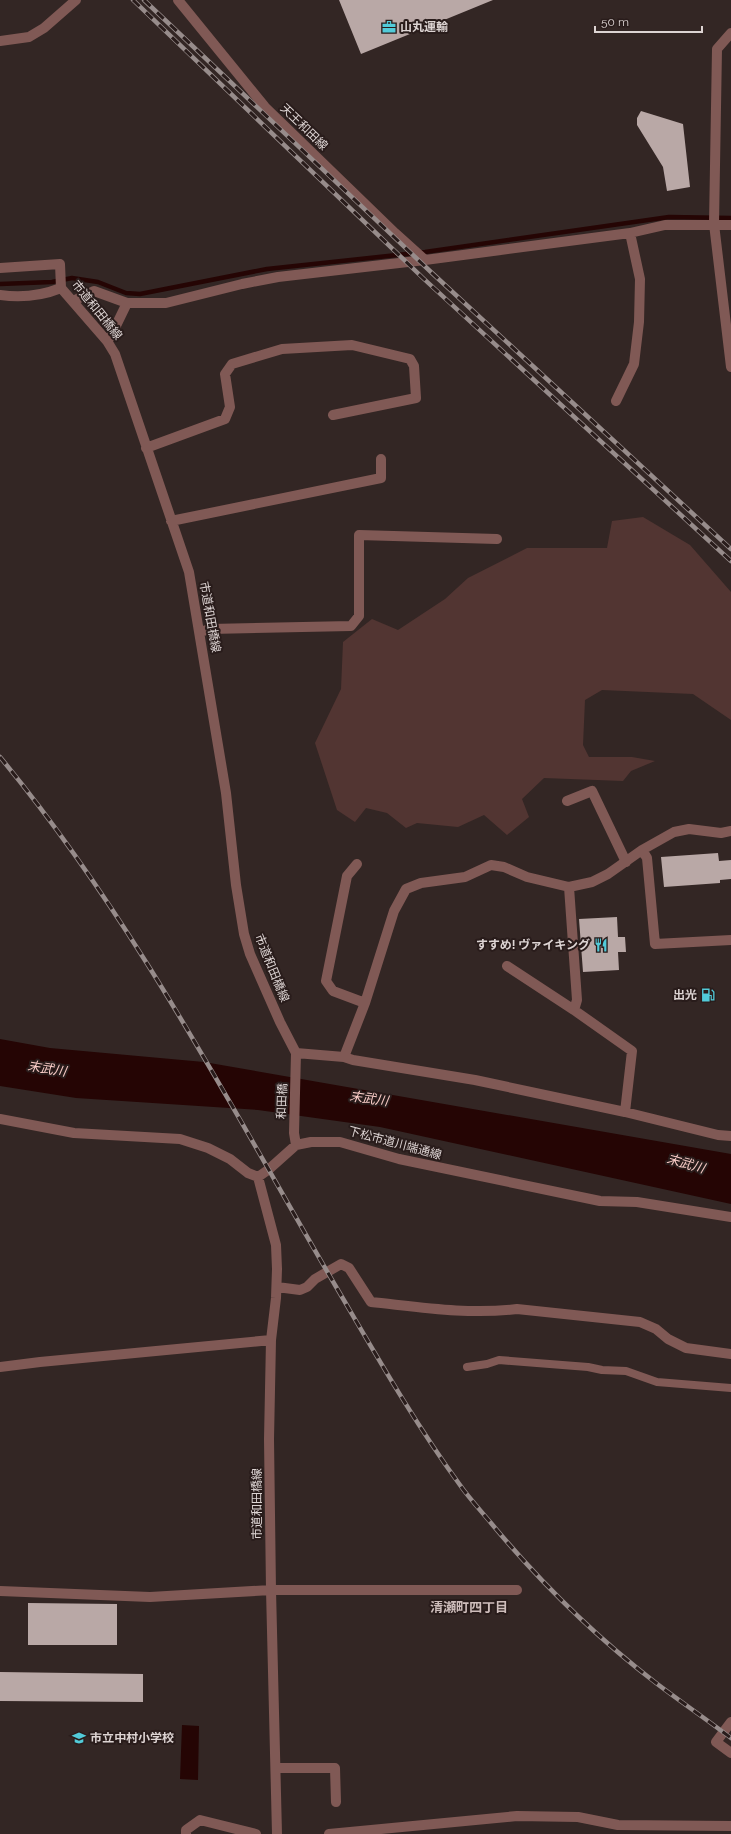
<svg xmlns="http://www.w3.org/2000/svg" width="731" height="1834" font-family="Raleway,'Noto Sans JP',sans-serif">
<rect width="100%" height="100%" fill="#332624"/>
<path fill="#523532" d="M643,517L690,545L731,592V720L693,694L602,690L585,700L583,745L589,757H632L655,761L631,771L623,781L544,778L522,799L529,817L507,835L484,815L458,827L417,823L406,828L387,813L366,808L355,822L337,810L315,743L341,689L343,642L372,619L398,630L445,599L468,578L527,548H607L612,521Z"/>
<path fill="#250504" d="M0,1039L50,1048L204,1062L731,1154V1204L380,1127L258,1110L76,1098L0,1086Z
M182,1725L199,1726L198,1780L180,1779Z"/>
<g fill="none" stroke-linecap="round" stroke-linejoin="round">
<path stroke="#250504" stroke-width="4.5" d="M0,284L52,282L72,278L98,282L126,293L140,294L267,269L425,252L669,217L731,218"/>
</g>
<path fill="#b9a8a6" d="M339,0H493L361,54Z
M641,111L683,124L690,187L667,191L663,167L637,125V118Z
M718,853L719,861L731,860V879L720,880V883L664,887L661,857Z
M617,917L618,937H625L626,952H618L619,970L583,972L579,919Z
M28,1603L117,1604V1645H28Z
M0,1672L143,1674V1702L0,1701Z"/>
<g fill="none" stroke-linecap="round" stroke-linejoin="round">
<path stroke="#805955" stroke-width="8" d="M467,1367L487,1364L499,1360L588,1367L602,1370L626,1371L657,1382L731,1388"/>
<path stroke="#805955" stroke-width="10" d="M178,0L265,107L395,233L425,260
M731,33L717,49L714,224L731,367
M0,41L29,37L44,28L76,0
M0,268L60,264L61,288L107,341L115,354L189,572L226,793L236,885L244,934L250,954L280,1022L296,1053L294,1133L296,1145
M0,295C21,298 41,296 61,288
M73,301L94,291L127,303H166L242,284L278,277L425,260L630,233L665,225H731
M107,341L111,336L127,303
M616,401L634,364L639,322L640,279L630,233
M146,448L225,419L230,407L225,374L232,364L282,349L352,345L410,359L414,366L416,398L333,415
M171,521L381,478V459
M200,632L210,629L351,626L359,616V535L497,539
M567,801L592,791L626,862
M642,850L647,858L655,944L731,940
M357,864L347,876L326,981L333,991L365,1003
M569,887L577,1000L574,1010
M507,966L574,1010L632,1051L625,1112
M296,1053L344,1057L353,1060L475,1080L625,1112L718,1135L731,1136
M344,1057L365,1003L394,911L406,889L421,883L465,877L491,865L504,867L527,877L569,887L592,882L608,874L642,850L674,832L689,829L721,833L731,831
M0,1119L74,1133L180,1139L208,1148L230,1159L248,1173L258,1177L268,1170L296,1145L311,1142H340L399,1159L600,1201L637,1202L731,1217
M258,1177L276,1245L277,1269L276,1298L271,1340L269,1439L271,1590L277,1834
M277,1287L300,1290L307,1287L315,1279L341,1264L349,1268L371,1302C419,1307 468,1315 517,1309L640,1322L656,1329L668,1339L686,1348L731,1354
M0,1367L40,1362L271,1340
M0,1591L150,1597L271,1590H517
M731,1722L716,1742L731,1753
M276,1768H335L336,1802
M186,1834V1830L200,1820L256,1834
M329,1834L517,1816L578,1817L618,1825L731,1826"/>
<g stroke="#978c8b" stroke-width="4.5">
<path id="rail" d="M133,0L424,279L731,561
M144,0L432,273L731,549
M0,757C133,918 230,1105 335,1285C375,1353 414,1422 460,1485C469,1498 481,1511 491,1523C540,1582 596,1637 656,1683C681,1702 706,1719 731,1738"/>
</g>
<use href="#rail" stroke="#291c1b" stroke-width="3" stroke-dasharray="9" stroke-linecap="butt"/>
</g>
<defs>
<g id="office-bare" transform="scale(1.08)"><path d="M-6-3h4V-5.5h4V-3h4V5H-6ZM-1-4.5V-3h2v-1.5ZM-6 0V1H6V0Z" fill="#52cbd9" stroke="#291c1b" stroke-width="2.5" paint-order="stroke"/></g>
<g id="restaurant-bare" transform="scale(1.08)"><path d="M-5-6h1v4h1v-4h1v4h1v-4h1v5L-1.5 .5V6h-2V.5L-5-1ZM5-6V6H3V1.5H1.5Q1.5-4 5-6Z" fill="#52cbd9" stroke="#291c1b" stroke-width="2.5" paint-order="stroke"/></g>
<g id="fuel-bare" transform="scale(1.08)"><path d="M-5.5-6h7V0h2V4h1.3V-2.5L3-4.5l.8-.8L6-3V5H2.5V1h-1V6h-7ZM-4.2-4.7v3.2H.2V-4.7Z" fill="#52cbd9" stroke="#291c1b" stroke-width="2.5" paint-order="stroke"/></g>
<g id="school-bare" transform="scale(1.08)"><path d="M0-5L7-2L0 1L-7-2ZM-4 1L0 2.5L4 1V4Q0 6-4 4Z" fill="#52cbd9" stroke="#291c1b" stroke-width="2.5" paint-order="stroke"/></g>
</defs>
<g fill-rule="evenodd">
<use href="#office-bare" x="389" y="27"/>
<use href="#restaurant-bare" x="601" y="945"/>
<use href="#fuel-bare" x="708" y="995"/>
<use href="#school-bare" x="79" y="1738"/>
</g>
<g text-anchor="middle" stroke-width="4" stroke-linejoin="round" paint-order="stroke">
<g font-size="12" font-weight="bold" fill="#ddd4d3" stroke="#291c1b" text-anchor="start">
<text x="400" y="31">山丸運輸</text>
<text x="590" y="949" text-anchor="end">すすめ! ヴァイキング</text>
<text x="697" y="999" text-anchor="end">出光</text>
<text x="90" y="1742">市立中村小学校</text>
</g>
<g font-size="12" fill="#ddd4d3" stroke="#291c1b">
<text transform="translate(304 127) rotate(44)" y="4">天王和田線</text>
<text transform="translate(97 310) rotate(51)" y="4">市道和田橋線</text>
<text transform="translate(210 617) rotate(80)" y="4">市道和田橋線</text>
<text transform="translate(272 968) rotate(68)" y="4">市道和田橋線</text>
<text transform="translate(282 1101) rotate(-88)" y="4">和田橋</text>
<text transform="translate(395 1143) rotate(15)" y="4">下松市道川端通線</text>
<text transform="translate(257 1504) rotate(-90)" y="4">市道和田橋線</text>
</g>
<g font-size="13" font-style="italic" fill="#facdc8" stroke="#291c1b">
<text transform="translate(47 1068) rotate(9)" y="5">末武川</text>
<text transform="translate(369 1098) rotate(8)" y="5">末武川</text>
<text transform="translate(686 1163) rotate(16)" y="5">末武川</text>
</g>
<g font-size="13" font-weight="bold" fill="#cebdbb" stroke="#291c1b">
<text x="469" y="1612">清瀬町四丁目</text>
</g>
</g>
<path d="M595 26v6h107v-6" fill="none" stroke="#ddd4d3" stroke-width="2"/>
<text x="601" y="26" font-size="12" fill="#ddd4d3" stroke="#291c1b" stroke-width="3" paint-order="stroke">50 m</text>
</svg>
